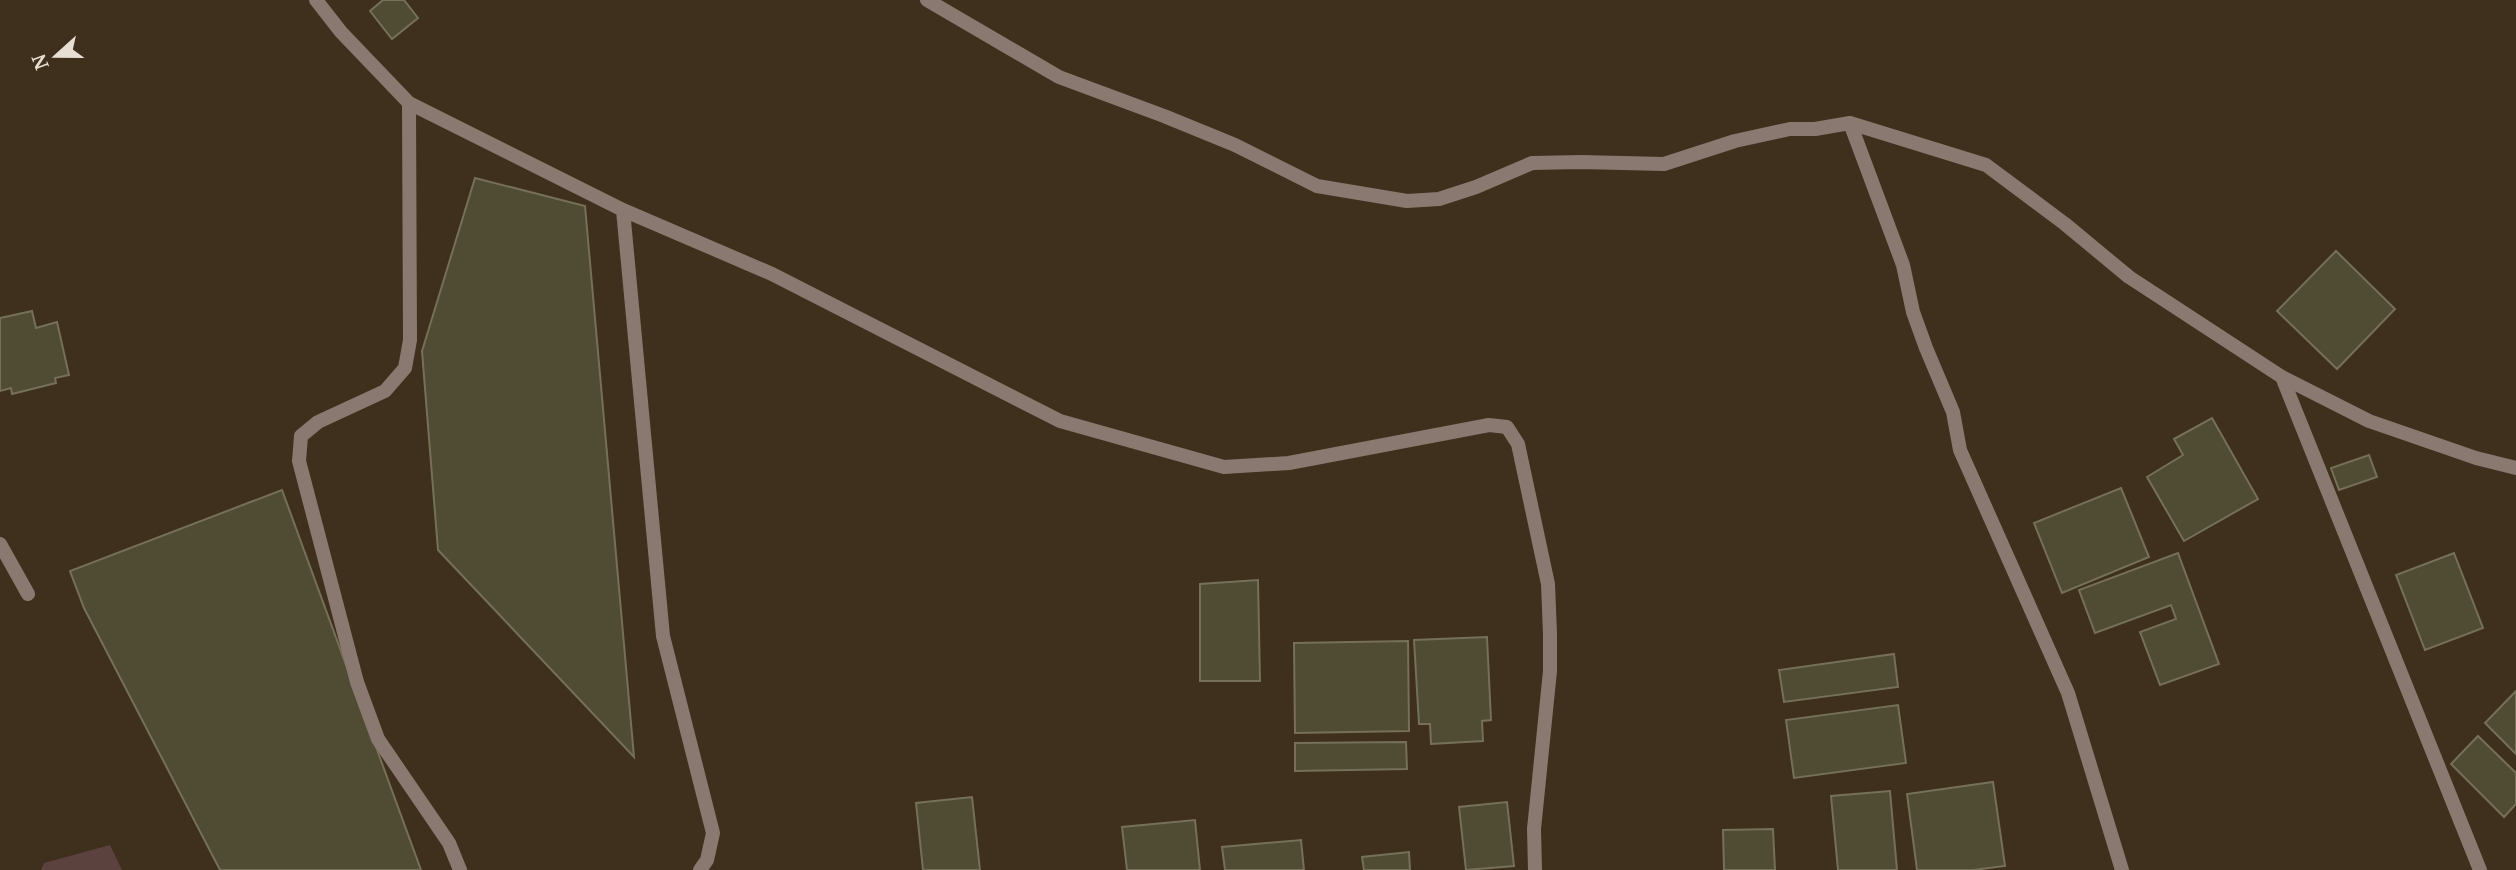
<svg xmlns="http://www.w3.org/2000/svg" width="2516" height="870" font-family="'Noto Serif',serif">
<rect width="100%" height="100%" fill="#3e301c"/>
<path fill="#5c423e" d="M110,845L122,870H41L44,863Z"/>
<path fill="#504b33" stroke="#757057" stroke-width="2" d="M383,0H404L418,18L392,39L370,11Z
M475,178L585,206L634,757L438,550L422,351Z
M2336,251L2395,309L2337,369L2277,311Z
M32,311L36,328L57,322L69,375L55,378L56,383L12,394L11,388L0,391V318Z
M2212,418L2258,499L2184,541L2147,477L2183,455L2174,439Z
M2369,455L2377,477L2339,490L2331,468Z
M2121,488L2149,557L2062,593L2034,523Z
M282,490L421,870H220L84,608L70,571Z
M2178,553L2219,664L2160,685L2140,632L2176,619L2171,605L2095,633L2079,590Z
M2454,553L2483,628L2425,650L2396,575Z
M1258,580L1260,681H1200V584Z
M1487,637L1491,720L1482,721L1483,741L1431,744L1430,724H1419L1414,640Z
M1408,641L1409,731L1295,733L1294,643Z
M1894,654L1898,687L1784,702L1779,670Z
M2516,691V754L2485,723Z
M1898,705L1906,763L1794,778L1786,720Z
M2478,736L2516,773V804L2504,817L2451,764Z
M1406,742L1407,769L1295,771V743Z
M1993,782L2005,866L1973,870H1917L1907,794Z
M1890,791L1897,870H1838L1831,796Z
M972,797L980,870H923L916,803Z
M1507,802L1514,866L1466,870L1459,807Z
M1195,820L1200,870H1127L1122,827Z
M1773,829L1775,870H1724L1723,830Z
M1301,840L1304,870H1225L1222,847Z
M1409,852L1410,870H1364L1362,857Z"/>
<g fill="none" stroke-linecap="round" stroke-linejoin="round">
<path stroke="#897970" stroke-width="14" d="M316,0L341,32L409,103L623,210L772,274L1060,421L1224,467L1289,463L1489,425L1507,427L1518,444L1548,584L1550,634V671L1534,829L1535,870
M927,0L1059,77L1164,116L1235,145L1317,186L1407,201L1439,199L1476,187L1532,163L1581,162L1664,164L1735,141L1790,129H1815L1850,123L1986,165L2065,224L2129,277L2282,377L2369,421L2476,458L2516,468
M409,103L410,340L405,368L385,391L318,422L301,436L299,461L357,682L378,739L449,843L460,870
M1850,123L1903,265L1913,312L1926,348L1953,412L1960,450L2068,693L2122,870
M623,210L663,636L713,833L707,860L700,870
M2282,377L2480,870
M0,544L28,594"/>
</g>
<g transform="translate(56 56) rotate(249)" stroke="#3e301c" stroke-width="5" paint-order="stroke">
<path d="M0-5L12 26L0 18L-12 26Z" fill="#e8dfd4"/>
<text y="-10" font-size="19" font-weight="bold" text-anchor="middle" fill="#e8dfd4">N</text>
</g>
</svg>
